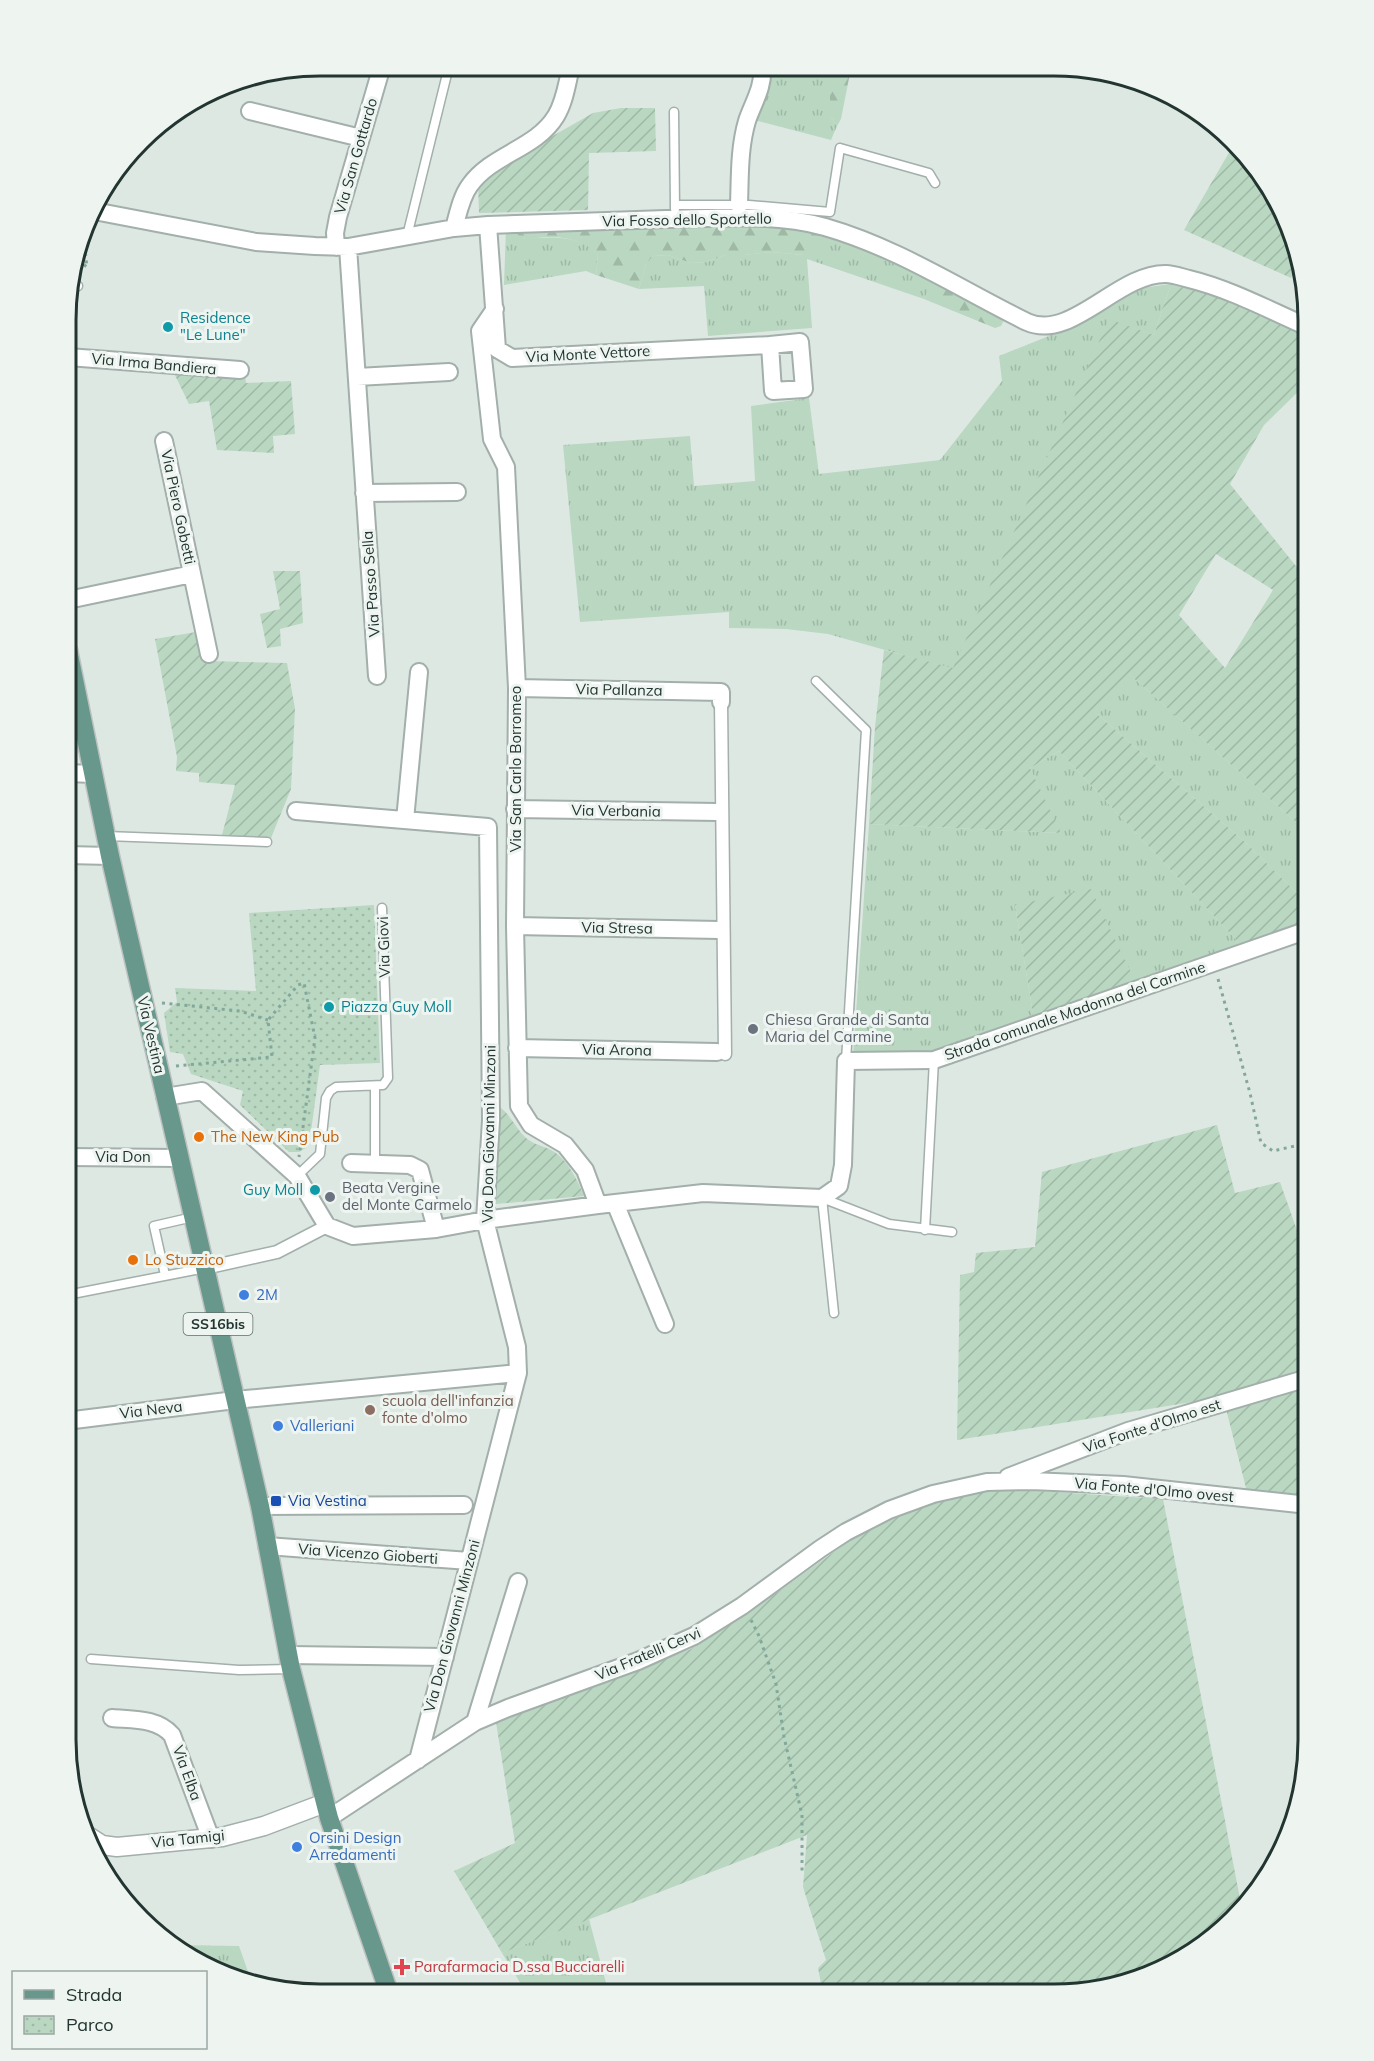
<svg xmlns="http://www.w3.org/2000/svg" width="1374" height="2061" font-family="Mulish,sans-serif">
<defs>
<pattern id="grass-tufts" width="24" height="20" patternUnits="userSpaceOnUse" patternTransform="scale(1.5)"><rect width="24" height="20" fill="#b9d7c1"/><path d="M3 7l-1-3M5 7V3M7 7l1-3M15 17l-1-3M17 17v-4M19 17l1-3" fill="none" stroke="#9fb9a6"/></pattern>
<pattern id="forest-firs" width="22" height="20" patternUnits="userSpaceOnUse" patternTransform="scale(1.5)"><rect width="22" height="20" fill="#b9d7c1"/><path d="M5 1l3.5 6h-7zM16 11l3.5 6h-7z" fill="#9fb9a6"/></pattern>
<pattern id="park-dots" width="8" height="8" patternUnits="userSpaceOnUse" patternTransform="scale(1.5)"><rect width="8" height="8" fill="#b9d7c1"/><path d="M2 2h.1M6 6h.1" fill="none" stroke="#9fb9a6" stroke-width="1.8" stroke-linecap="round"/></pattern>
<pattern id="garden-furrows" width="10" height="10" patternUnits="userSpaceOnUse" patternTransform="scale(1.5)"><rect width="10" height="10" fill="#b9d7c1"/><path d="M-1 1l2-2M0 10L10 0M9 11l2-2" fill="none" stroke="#9fb9a6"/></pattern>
</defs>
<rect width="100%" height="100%" fill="#dee8e3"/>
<path fill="url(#grass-tufts)" d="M760,67H830V116L837,126L831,140L754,120Z
M513,227L524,239C548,237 581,234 598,255L596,275L586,271L504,285L506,228Z
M832,235L868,246L937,282L932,284L924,299L807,259L812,328L708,336L704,286L639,289L646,264L653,256L668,255L691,263L707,262L725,255H744L771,252L804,255Z
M1171,284L1154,335L1109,320L953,669L828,634L786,629L729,628V612L580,622L563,445L690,436L694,486L755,481L751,406L809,398L819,474L940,460L1002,381L999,356L1071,327L1127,290Z
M1128,673L1308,833V904L1245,842L1098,715Z
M1059,751L1242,946L1137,985L1015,905L1034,1020L933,1054L853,1057L869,824L1060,833L1030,768Z
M589,1919L609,1994H527L502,1953Z
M170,1945L239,1946L252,1983L224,1976Z"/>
<path fill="url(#forest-firs)" d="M830,67L851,68L841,119L837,126L830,116Z
M780,223L832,235L823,247L816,252L804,255L771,252L744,255H725L707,262L691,263L668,255L653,256L646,264L639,289L596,275L598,255C587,241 563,236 546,237C539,237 529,241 522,238C518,236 516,232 513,227Z
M937,282L1005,318L1001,326L995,328L924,299L932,283Z"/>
<path fill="url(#park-dots)" d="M374,905L380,1063L320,1065L309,1146L299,1152H289L240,1105L243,1091L191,1074L183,1054L170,1052L164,1013L177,1002L175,988L256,991L249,913Z"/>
<path fill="url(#garden-furrows)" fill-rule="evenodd" d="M621,108H655L656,151L589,153L588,210L479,213L478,183L493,170L593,113Z
M1234,144L1255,165L1288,223L1297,264L1291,278L1184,230Z
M1183,283L1308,333V382L1264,425L1230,484L1308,581V833L1129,674L1098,715L1245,842L1308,904V923L1242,946L1059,751L1030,768L1061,833L869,824L875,727L884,650L953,668L1109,319L1154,335L1171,284ZM1216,554L1273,590L1225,668L1179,615Z
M172,369L245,375L246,383L291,381L295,434L273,436L274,453L217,450L209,401L189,404Z
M273,571H300L303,623L280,629L281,646L267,648L260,614L280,609Z
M202,631L207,661L287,663L295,709L291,789L271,838L222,835L235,785L199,782V773L176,771L177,757L155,639Z
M1091,889L1137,985L1034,1020L1015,905Z
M498,1106C509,1112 516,1129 526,1138C533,1144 543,1146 551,1150C567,1158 578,1181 584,1196L496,1204Z
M1217,1125L1235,1193L1280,1182L1299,1236L1308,1233V1499L1247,1492L1223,1397L957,1440L960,1275L974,1272L976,1253L1035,1247L1042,1172Z
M1023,1490L1163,1499L1242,1909L1209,1942L1151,1975L1054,1995L823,1994L818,1968L826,1960L803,1887L807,1835L502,1953L454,1871L515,1843L496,1722L691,1649L754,1609L859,1534L942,1498L978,1492Z"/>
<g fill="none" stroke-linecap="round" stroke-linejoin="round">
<g stroke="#a2afaa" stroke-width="11">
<path id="service" d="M674,112L675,209
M675,205H749L830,212L840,148L929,173L935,183
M407,236L449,66
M69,285L78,286
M816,681L866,730L846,1061
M106,836L267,842
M375,1164V1086
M297,1176L320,1154L326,1098L330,1091L336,1087L383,1085L388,1078L382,908
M925,1230L934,1060
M165,1275L154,1226L193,1217
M67,1295L205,1268
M834,1313L822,1198L889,1224L952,1232
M91,1659L239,1670L291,1669"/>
</g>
<g stroke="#a2afaa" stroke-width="15">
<path id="pedestrian" d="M721,702L725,1054
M205,1268L277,1252L327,1226"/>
</g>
<g stroke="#a2afaa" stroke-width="20">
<path id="minor" d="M250,111L361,138
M739,205C740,177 739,148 747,121C753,103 764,87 762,67
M94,211L256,242L315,246L348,247L454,228L488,225C547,223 607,221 666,219C719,218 774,213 825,227C898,248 960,289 1027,322C1071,342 1118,273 1166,274C1173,274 1181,277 1189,279C1230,289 1269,310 1308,327
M488,225L497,349L512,358L770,345
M454,228C458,214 461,197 470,185C492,154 536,149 556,116C565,101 567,83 571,67
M336,247L335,233L338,217L382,66
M348,247L377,676
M495,309L480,331L492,439L506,467L517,688L515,926L519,1106L531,1125L565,1145L585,1170L598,1205
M800,342L804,389L773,391L770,345Z
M68,357L240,370
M357,377L449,372
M164,441L209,654
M364,493L457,492
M68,600L192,574
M517,688L721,692V702
M67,773L93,774
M515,809L718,812
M296,811L488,827L491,1120L485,1220L517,1347L518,1373L418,1760
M405,820L419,672
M67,855L110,856
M515,926L719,930
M517,1048L717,1052
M165,1097L202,1091L297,1176L327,1226L353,1236L436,1229L485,1220L598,1205L703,1193L822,1198L839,1186L843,1165L846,1061L934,1060L1308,930
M67,1157L178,1158
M351,1163L410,1165L420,1170L436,1229
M615,1203L665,1324
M66,1421L235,1400L518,1373
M1008,1477L1128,1431L1308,1378
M260,1506L464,1505
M267,1546L469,1561
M288,1655L445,1657
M112,1718C133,1720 157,1718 172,1735L211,1839
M475,1722L518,1582
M329,1818L475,1722L508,1708L638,1661L694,1636L742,1606L820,1549L846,1532L889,1510L933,1494L987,1482L1031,1481L1123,1485L1308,1505"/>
</g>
<g stroke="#a2afaa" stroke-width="21">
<path id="tertiary" d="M85,1834L102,1845L117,1847L222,1837L264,1826L325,1803"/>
</g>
<g stroke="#bdc2c1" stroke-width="21">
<path id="primary" d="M68,650L110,856L260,1506L291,1669L329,1818L389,1993"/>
</g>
<path stroke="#82a89c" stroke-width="3" stroke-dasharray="3 4.5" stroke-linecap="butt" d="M78,260L87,267L84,241
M1218,979L1250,1093L1261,1143L1273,1151L1308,1143
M162,1003L240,1011L268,1020
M176,1066L272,1057L268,1020L298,985L304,983L315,1038L299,1157
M751,1620L759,1636L776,1684L784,1737L802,1815V1874"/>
<use href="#service" stroke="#fff" stroke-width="8"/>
<use href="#pedestrian" stroke="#fff" stroke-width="12"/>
<use href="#minor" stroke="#fff" stroke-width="16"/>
<use href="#tertiary" stroke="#fff" stroke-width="18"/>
<use href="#primary" stroke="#68988c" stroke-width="18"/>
</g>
<g fill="#0f9aa8" stroke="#eef5f1" stroke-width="2">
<circle cx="168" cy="327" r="6"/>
<circle cx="329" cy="1007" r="6"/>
<circle cx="315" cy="1190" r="6"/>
</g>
<g fill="#6b7280" stroke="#eef5f1" stroke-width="2">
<circle cx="753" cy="1029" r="6"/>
<circle cx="330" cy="1197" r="6"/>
</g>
<g fill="#e8710a" stroke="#eef5f1" stroke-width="2">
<circle cx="199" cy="1137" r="6"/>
<circle cx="133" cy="1260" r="6"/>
</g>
<g fill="#3f7fe0" stroke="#eef5f1" stroke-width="2">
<circle cx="244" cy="1295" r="6"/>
<circle cx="278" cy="1426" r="6"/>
<circle cx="297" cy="1847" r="6"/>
</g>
<circle fill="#8d6e63" stroke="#eef5f1" stroke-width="2" cx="370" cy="1410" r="6"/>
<rect fill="#1a4fb4" stroke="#eef5f1" stroke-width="2" x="270" y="1495" width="12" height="12" rx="3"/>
<path fill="#e0444e" stroke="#eef5f1" stroke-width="2" d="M399 1958h6v6h6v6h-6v6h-6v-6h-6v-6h6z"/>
<g text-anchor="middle" stroke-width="6" stroke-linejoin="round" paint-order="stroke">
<rect fill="#eef5f1" stroke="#5f6f6a" stroke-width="1.5" x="183.5" y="1313" width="69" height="22" rx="4.5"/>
<g font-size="14" font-weight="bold" fill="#223530">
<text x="218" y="1329">SS16bis</text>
</g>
<g font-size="15" fill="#223530" stroke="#eef5f1">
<text transform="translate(356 156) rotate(-74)" y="5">Via San Gottardo</text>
<text transform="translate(687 220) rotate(-1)" y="5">Via Fosso dello Sportello</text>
<text transform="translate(588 354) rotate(-3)" y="5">Via Monte Vettore</text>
<text transform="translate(154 364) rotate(5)" y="5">Via Irma Bandiera</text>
<text transform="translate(178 507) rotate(78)" y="5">Via Piero Gobetti</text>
<text transform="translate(371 584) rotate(-94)" y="5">Via Passo Sella</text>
<text transform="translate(619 690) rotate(1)" y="5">Via Pallanza</text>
<text transform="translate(516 769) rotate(-90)" y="5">Via San Carlo Borromeo</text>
<text transform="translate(616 811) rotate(1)" y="5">Via Verbania</text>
<text transform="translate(617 928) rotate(1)" y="5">Via Stresa</text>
<text transform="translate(384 947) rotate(-92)" y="5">Via Giovi</text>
<text transform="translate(1075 1011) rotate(-19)" y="5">Strada comunale Madonna del Carmine</text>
<text transform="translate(151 1035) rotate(77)" y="5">Via Vestina</text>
<text transform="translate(617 1050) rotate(1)" y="5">Via Arona</text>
<text transform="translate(489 1134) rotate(-89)" y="5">Via Don Giovanni Minzoni</text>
<text x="123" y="1162">Via Don</text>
<text transform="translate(151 1410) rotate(-7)" y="5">Via Neva</text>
<text transform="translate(1152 1426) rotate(-18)" y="5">Via Fonte d'Olmo est</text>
<text transform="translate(1154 1490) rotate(5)" y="5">Via Fonte d'Olmo ovest</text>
<text transform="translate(368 1554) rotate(4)" y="5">Via Vicenzo Gioberti</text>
<text transform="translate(452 1626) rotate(-75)" y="5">Via Don Giovanni Minzoni</text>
<text transform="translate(648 1654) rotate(-23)" y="5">Via Fratelli Cervi</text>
<text transform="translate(187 1773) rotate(70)" y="5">Via Elba</text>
<text transform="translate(188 1839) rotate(-6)" y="5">Via Tamigi</text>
</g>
<g font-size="15" fill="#0d838f" stroke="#eef5f1" text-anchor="start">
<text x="180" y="323">Residence<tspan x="180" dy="17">"Le Lune"</tspan></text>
<text x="341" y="1012">Piazza Guy Moll</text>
<text x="303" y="1195" text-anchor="end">Guy Moll</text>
</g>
<g font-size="15" fill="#5b616d" stroke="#eef5f1" text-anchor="start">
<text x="765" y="1025">Chiesa Grande di Santa<tspan x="765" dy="17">Maria del Carmine</tspan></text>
<text x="342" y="1193">Beata Vergine<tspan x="342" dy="17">del Monte Carmelo</tspan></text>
</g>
<g font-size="15" fill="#c56008" stroke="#eef5f1" text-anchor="start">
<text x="211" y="1142">The New King Pub</text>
<text x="145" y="1265">Lo Stuzzico</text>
</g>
<g font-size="15" fill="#366cbe" stroke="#eef5f1" text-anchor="start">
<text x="256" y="1300">2M</text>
<text x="290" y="1431">Valleriani</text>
<text x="309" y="1843">Orsini Design<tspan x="309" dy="17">Arredamenti</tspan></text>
</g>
<g font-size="15" fill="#785e54" stroke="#eef5f1" text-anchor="start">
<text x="382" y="1406">scuola dell'infanzia<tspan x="382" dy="17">fonte d'olmo</tspan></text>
</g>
<g font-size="15" fill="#164399" stroke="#eef5f1" text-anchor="start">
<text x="288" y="1506">Via Vestina</text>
</g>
<g font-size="15" fill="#be3a42" stroke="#eef5f1" text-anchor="start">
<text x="414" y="1972">Parafarmacia D.ssa Bucciarelli</text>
</g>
</g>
<path d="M0 0H1374V2061H0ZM320 76H1054A244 244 0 0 1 1298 320V1740A244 244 0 0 1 1054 1984H320A244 244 0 0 1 76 1740V320A244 244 0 0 1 320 76Z" fill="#eef5f1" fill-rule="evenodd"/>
<path fill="none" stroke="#223530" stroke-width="3" d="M320 76H1054A244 244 0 0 1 1298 320V1740A244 244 0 0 1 1054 1984H320A244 244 0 0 1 76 1740V320A244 244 0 0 1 320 76Z"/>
<rect x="12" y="1971" width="195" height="78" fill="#eef5f1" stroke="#9ca8a4" stroke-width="1.5"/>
<rect x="24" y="1990" width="30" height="9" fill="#68988c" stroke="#9ca8a4" stroke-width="1.5"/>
<text x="66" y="2001" font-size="18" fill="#223530">Strada</text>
<rect x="24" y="2016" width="30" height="18" fill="url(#park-dots)" stroke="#9ca8a4" stroke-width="1.5"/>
<text x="66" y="2031" font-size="18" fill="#223530">Parco</text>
</svg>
